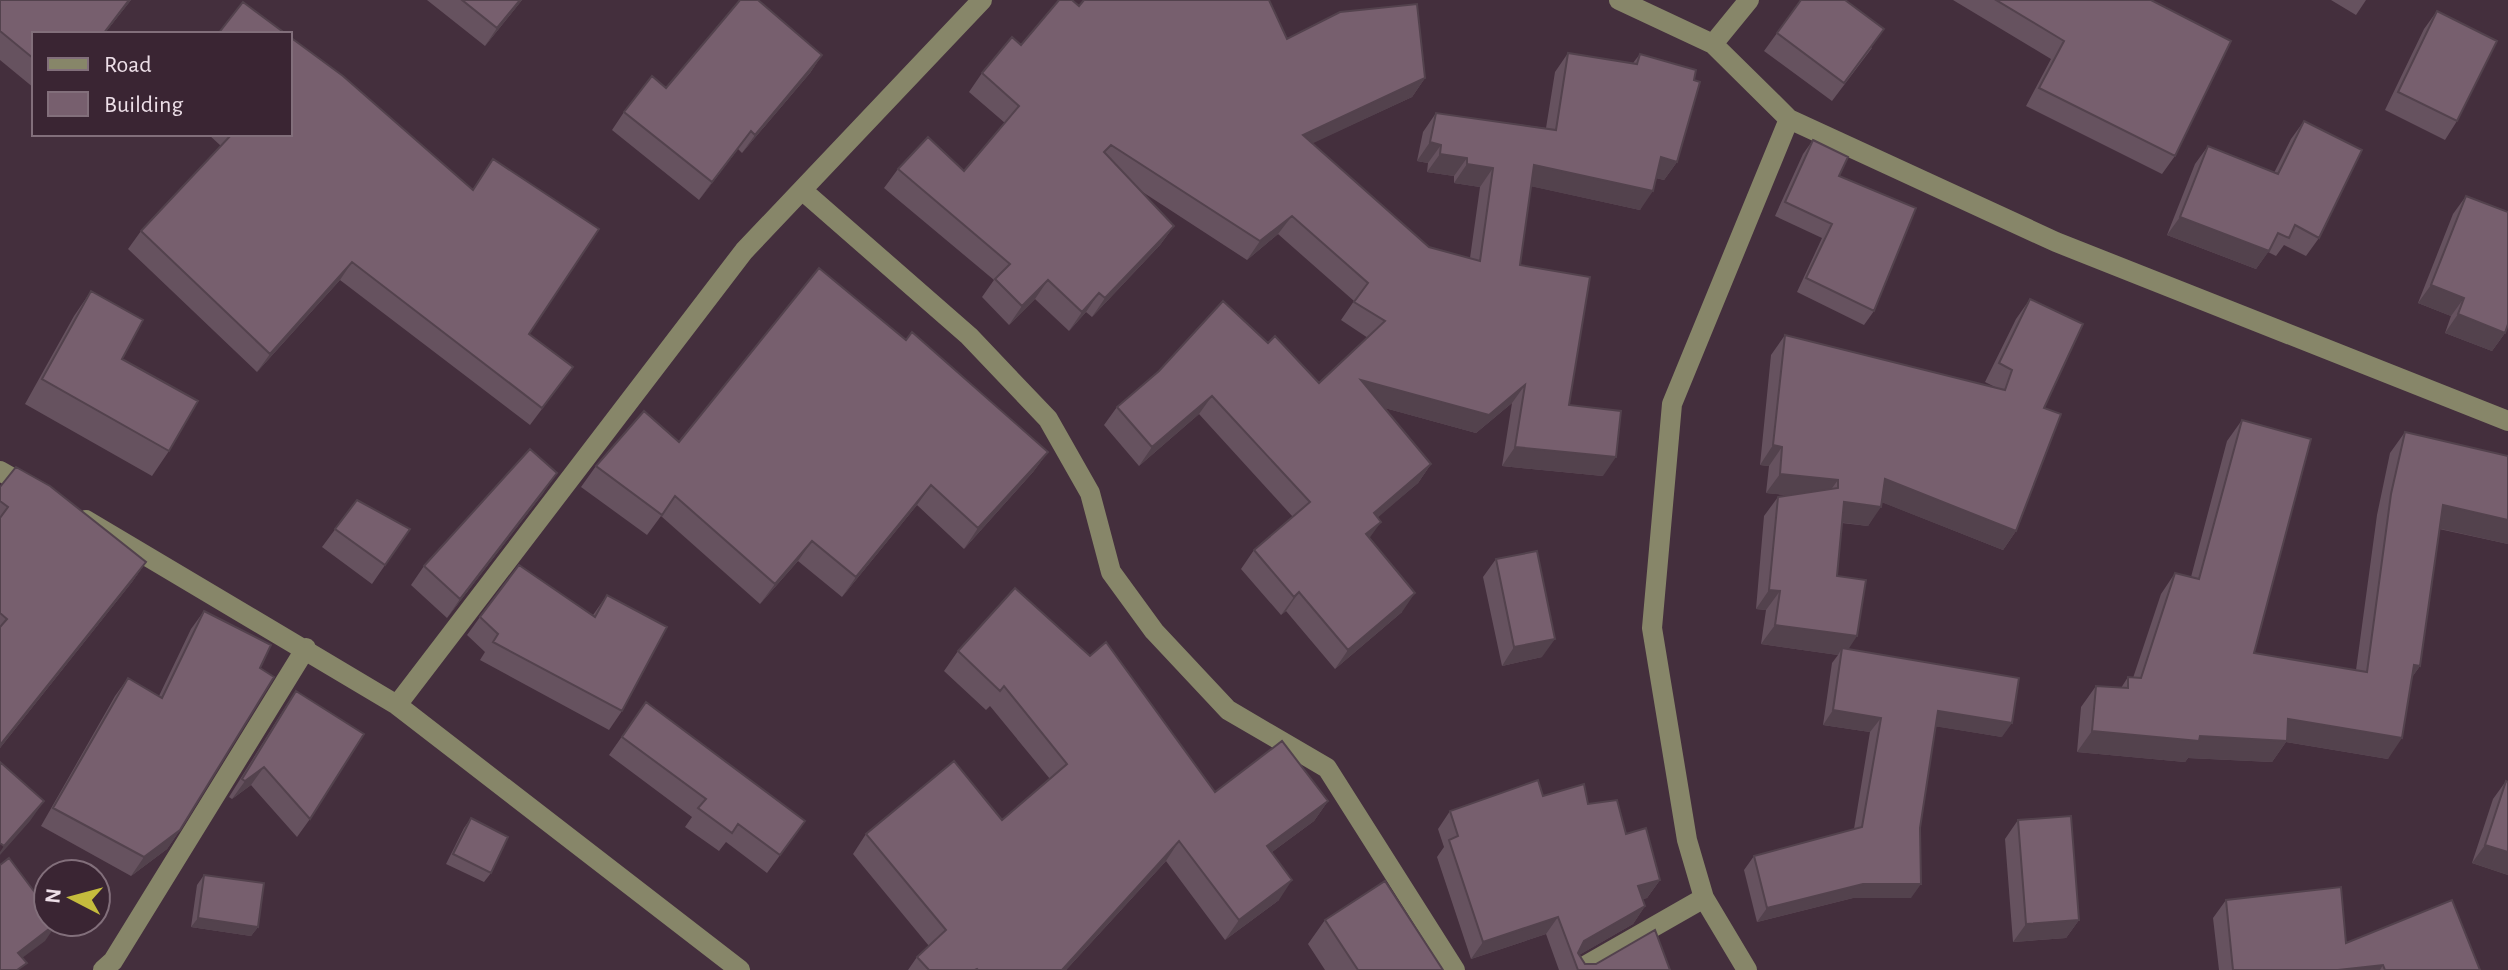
<svg xmlns="http://www.w3.org/2000/svg" width="2508" height="970" font-family="'Alegreya Sans',sans-serif">
<rect width="100%" height="100%" fill="#442f3d"/>
<g fill="none" stroke-linecap="round" stroke-linejoin="round">
<path stroke="#878669" stroke-width="20" d="M1619,0L1713,44L1749,0
M1713,44L1789,119L2056,242L2508,421
M802,190L969,336L1048,419L1090,493L1111,572L1154,631L1228,710L1327,768L1455,970
M0,471L30,488
M86,520L397,705L740,970
M397,705L744,251L982,0
M103,970L113,961L306,648
M1578,970L1704,898
M1747,970L1704,898L1687,840L1652,628L1672,404L1789,119"/>
</g>
<path fill="#66525f" d="M0,0H131L105,33L34,34V88L0,60Z
M427,0H522L485,46Z
M1801,0L1872,48L1832,101L1764,51Z
M1953,0H2151L2175,156L2162,174L2026,106L2051,59Z
M2331,0H2366L2356,15Z
M1079,6L1287,39L1425,78L1412,97L1312,143L1429,247L1470,258L1480,187L1454,183V176L1427,172L1428,163L1417,161L1423,132L1436,113L1546,128L1555,72L1568,53L1633,63L1640,54L1694,80L1677,162L1664,180L1656,178L1640,210L1531,186L1520,265L1569,405L1603,476L1502,466L1512,403L1476,433L1385,408L1431,464L1418,483L1377,517L1369,538L1402,612L1335,669L1286,611L1281,615L1241,569L1254,550L1293,517L1199,414L1139,466L1104,425L1117,407L1268,343L1319,383L1368,338L1341,320L1354,301L1278,234L1247,260L1141,191L1174,226L1160,245L1092,317L1086,312L1069,331L1035,299L1009,325L982,297L994,280L884,188L898,169L964,171L1005,123L969,92L982,73Z
M2437,11L2457,121L2445,140L2385,110L2424,29Z
M822,55L810,73L742,153L738,149L699,200L612,130L624,112L666,88Z
M2304,121L2319,238L2306,256L2284,245L2276,256L2268,252L2256,269L2167,235L2195,164L2208,146L2274,173L2291,139Z
M208,134H290L473,189L493,159L529,334L560,385L530,425L340,280L257,372L128,249L141,231L221,146Z
M1813,140L1839,176L1874,311L1864,325L1797,292L1822,238L1775,216L1803,154Z
M2466,196L2505,333L2492,351L2445,333L2451,316L2418,303L2453,214Z
M91,291L122,359L169,451L152,476L25,404L74,316Z
M2030,299L2044,408L2016,531L2003,550L1882,502L1868,526L1842,523L1837,576L1848,649L2002,737L1935,726L1920,828L1911,898H1853L1757,922L1744,870L1754,856L1854,829L1870,732L1823,725L1832,663L1838,655L1761,644L1766,610L1756,609L1764,516L1778,497L1787,495L1766,493L1769,466L1760,465L1771,355L1785,335L1999,389L1985,382L2016,319Z
M906,340L1048,452L1033,472L964,549L917,505L842,597L798,561L760,604L661,516L647,535L581,487L596,466L679,442Z
M2242,420L2254,653L2356,670L2377,515L2390,453L2405,432L2508,456V544L2439,529L2420,666L2412,677L2388,759L2286,742L2272,762L2188,758L2185,762L2077,752L2081,707L2096,686L2121,688L2128,677L2133,678L2161,594L2175,573L2191,577L2227,441Z
M0,487L146,562L132,582L0,748Z
M544,492L447,618L411,585L424,566Z
M357,500L410,529L372,584L322,547Z
M1496,559L1542,657L1502,666L1483,577Z
M607,595L622,711L609,730L480,660L485,652L467,635L480,617L593,615Z
M204,611L180,830L167,849L131,876L41,826L115,696L128,678L159,696L191,629Z
M958,651L1215,792L1328,801L1314,821L1272,852L1279,900L1225,940L1166,861L1066,970H908L917,957L929,946L853,854L866,834L1002,820L1050,779L990,706L986,710L944,671Z
M296,691L310,819L297,837L251,785L232,799L229,797L284,709Z
M646,702L805,821L767,873L726,842L719,851L685,827L692,817L609,755Z
M2506,781L2508,782V875L2472,863L2493,799Z
M1543,796L1588,804L1626,834L1660,880L1647,898L1643,899L1645,906L1633,924L1579,955L1585,964L1670,970H1559L1546,934L1471,959L1437,857L1444,847L1438,829L1450,811Z
M471,818L491,873L484,882L446,864L464,828Z
M2018,820L2079,920L2066,938L2013,942L2005,839Z
M204,875L258,927L251,936L191,927L197,885Z
M2226,900L2346,943L2480,970H2219L2213,918Z
M1325,920L1443,970H1325L1308,944Z"/>
<path fill="#53424d" d="M129,0H131L104,34H103Z
M520,0H522L485,46L497,28Z
M822,55L810,73L742,153L755,135Z
M1425,78L1412,97L1290,154L1303,135Z
M751,131L738,149L699,200L712,182Z
M1430,142L1441,145L1428,163L1417,161Z
M1440,154L1467,158L1454,176L1427,172Z
M1661,157L1677,162L1664,180L1648,176Z
M1467,164L1493,168L1480,187L1454,183Z
M1534,165L1653,191L1640,210L1521,184Z
M1292,216L1278,234L1247,260L1260,241Z
M2180,217L2269,251L2256,269L2167,235Z
M1174,226L1160,245L1092,317L1105,298Z
M352,262L340,280L257,372L270,354Z
M1048,280L1035,299L1009,325L1022,306Z
M2431,285L2464,298L2451,316L2418,303Z
M1099,293L1086,312L1069,331L1082,312Z
M2458,314L2505,333L2492,351L2445,333Z
M1361,380L1525,385L1512,403L1476,433L1348,398Z
M1212,396L1199,414L1139,466L1152,447Z
M1773,445L1782,447L1769,466L1760,465Z
M1515,447L1616,457L1603,476L1502,466Z
M1048,452L1033,472L964,549L978,528Z
M1431,464L1418,483L1361,532L1374,513Z
M557,473L544,492L447,618L460,599Z
M1780,474L1838,480L1824,499L1766,493Z
M1885,479L2016,531L2003,550L1871,498Z
M931,485L917,505L842,597L856,577Z
M1844,502L1881,507L1868,526L1831,521Z
M2443,505L2508,520V544L2428,526Z
M1381,522L1368,540L1366,534Z
M812,541L798,561L760,604L775,584Z
M146,562L132,582L0,748V745Z
M1769,590L1780,591L1766,610L1756,609Z
M1299,592L1286,611L1281,615L1294,597Z
M1415,593L1402,612L1335,669L1348,650Z
M1775,625L1857,636L1844,656L1842,648L1838,655L1761,644Z
M1555,639L1542,657L1502,666L1514,647Z
M2414,665L2420,666L2405,687Z
M1833,710L1881,718L1870,732L1823,725Z
M1938,711L2012,723L2002,737L1927,725Z
M2288,719L2402,738L2388,759L2286,742L2272,762L2188,758L2185,762L2077,752L2092,731L2200,736Z
M264,767L251,785L232,799L245,781Z
M44,801L30,821L0,855V852L4,846Z
M1328,801L1314,821L1253,866L1267,846Z
M180,830L167,849L131,876L144,857Z
M1179,841L1166,861L1066,970H1062Z
M2485,845L2508,852V875L2472,863Z
M1292,880L1279,900L1225,940L1239,920Z
M1660,880L1647,898L1625,903L1638,886Z
M1863,884H1921L1911,898H1853L1757,922L1767,908Z
M1645,906L1633,924L1574,958L1584,941Z
M1558,917L1546,934L1471,959L1483,942Z
M198,918L258,927L251,936L191,927Z
M2079,920L2066,938L2013,942L2026,924Z
M58,922L45,941L6,970L18,953Z
M2383,965L2380,970H2338Z"/>
<path fill="#775f6e" stroke="#53424d" stroke-width="2" d="M0,0H129L104,33L105,34H34V59L0,31Z
M462,0H520L497,28Z
M740,0H758L822,55L755,135L751,131L712,182L624,112L652,76L666,88Z
M1059,0H1072L1079,6L1084,0H1269L1287,39L1340,12L1417,4L1425,78L1303,135L1429,247L1480,261L1493,168L1467,164V158L1440,154L1441,145L1430,142L1436,113L1556,130L1568,53L1637,64L1640,54L1696,70L1694,80L1700,82L1677,162L1661,157L1653,191L1534,165L1520,265L1590,277L1569,405L1621,411L1616,457L1515,447L1525,385L1489,415L1361,380L1431,464L1374,513L1381,522L1366,534L1415,593L1348,650L1299,592L1294,597L1254,550L1310,502L1212,396L1152,447L1117,407L1159,371L1223,301L1268,343L1275,336L1319,383L1385,321L1354,302L1368,283L1292,216L1260,241L1111,145L1104,152L1174,226L1105,298L1099,293L1082,312L1048,280L1022,306L995,279L1010,264L898,169L928,137L964,171L1019,106L982,73L1012,37L1021,45Z
M1801,0H1845L1884,29L1844,83L1777,33Z
M1996,0H2151L2231,41L2175,156L2039,88L2064,41Z
M243,2L286,34H218Z
M2437,11L2497,41L2457,121L2398,92Z
M290,37L343,76L473,190L493,159L599,229L529,334L573,367L542,408L352,262L270,354L141,231L232,134H290Z
M2304,121L2362,150L2319,238L2295,225L2289,238L2278,233L2269,251L2180,217L2208,146L2278,174Z
M1813,140L1848,157L1839,176L1916,208L1874,311L1806,278L1832,224L1785,202Z
M2466,196L2508,212V324L2505,333L2458,314L2464,298L2431,285Z
M819,268L906,340L912,332L1048,452L978,528L931,485L856,577L812,541L775,584L675,496L662,515L596,466L644,411L679,442Z
M91,291L143,320L122,359L198,401L169,451L42,379Z
M2030,299L2083,324L2044,408L2061,414L2016,531L1885,479L1881,507L1844,502L1837,576L1866,580L1857,636L1775,625L1780,591L1769,590L1778,497L1838,488V480L1780,474L1782,447L1773,445L1785,335L2005,390L2012,370L1999,363Z
M2242,420L2311,439L2254,653L2367,672L2391,494L2405,432L2508,456V520L2443,505L2420,666L2414,665L2402,738L2288,719L2287,741L2200,736L2199,741L2092,731L2096,686L2128,688V677L2141,678L2175,573L2199,579Z
M530,449L557,473L460,599L424,566Z
M16,467L50,486L146,562L0,745V627L7,619L0,613V518L8,507L0,501V487Z
M357,500L410,529L385,565L335,529Z
M1537,551L1555,639L1514,647L1496,559Z
M519,565L595,617L607,595L667,627L622,711L493,642L498,634L480,617Z
M1015,588L1090,656L1106,642L1215,792L1282,741L1328,801L1267,846L1292,880L1239,920L1179,841L1062,970H978L977,969L975,970H929L917,957L946,930L866,834L954,761L1002,820L1067,764L1004,686L1000,691L958,651Z
M204,611L271,645L260,668L274,677L180,830L144,857L53,808L128,678L162,698Z
M1842,648L2019,678L2012,723L1938,711L1920,828L1921,884H1863L1767,908L1754,856L1862,827L1881,718L1833,710Z
M296,691L364,734L310,819L264,767L245,781L242,779Z
M646,702L805,821L780,855L738,824L732,833L698,808L706,799L622,737Z
M0,762L44,801L4,846L0,843Z
M1538,780L1543,796L1584,784L1588,804L1617,800L1626,834L1646,828L1660,880L1638,886L1645,906L1584,941L1578,953L1585,964H1596L1655,930L1670,970H1578L1558,917L1483,942L1449,840L1458,836L1450,811Z
M2506,781L2508,782V852L2485,845Z
M2071,816L2079,920L2026,924L2018,820Z
M471,818L508,837L491,873L453,854Z
M9,858L48,910V922H58L18,953L27,963L17,970H0V865Z
M204,875L264,883L258,927L198,918Z
M1385,881L1443,970H1358L1325,920Z
M2341,887L2346,943L2452,900L2480,970H2385L2383,965L2338,970H2233L2226,900Z"/>
<rect x="32" y="32" width="260" height="104" fill="#3a2533" stroke="#826f7b" stroke-width="2"/>
<rect x="48" y="58" width="40" height="12" fill="#878669" stroke="#826f7b" stroke-width="2"/>
<text x="104" y="72" font-size="24" fill="#eddfe8">Road</text>
<rect x="48" y="92" width="40" height="24" fill="#775f6e" stroke="#826f7b" stroke-width="2"/>
<text x="104" y="112" font-size="24" fill="#eddfe8">Building</text>
<g transform="translate(72 898) rotate(276)"><circle r="38" fill="#3a2533" stroke="#826f7b" stroke-width="2"/>
<path d="M0-6L14 30L0 20L-14 30Z" fill="#c5bc3d"/>
<text y="-12" font-size="22" font-weight="bold" text-anchor="middle" fill="#eddfe8">N</text>
</g>
</svg>
